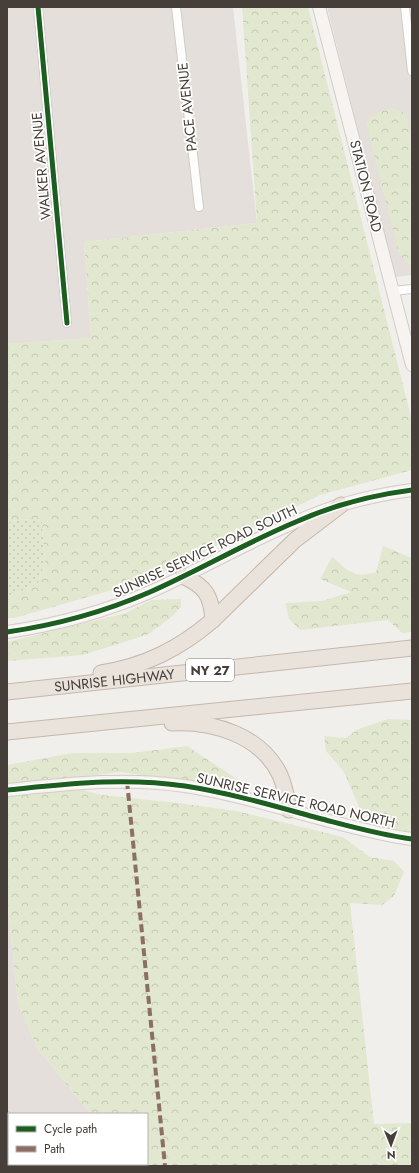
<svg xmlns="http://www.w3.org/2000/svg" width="419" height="1173" font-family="Jost,sans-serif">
<defs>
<pattern id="grass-dots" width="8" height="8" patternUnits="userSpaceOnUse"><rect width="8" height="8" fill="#e2e8cf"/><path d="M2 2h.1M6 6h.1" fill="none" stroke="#c3c8b2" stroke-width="1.8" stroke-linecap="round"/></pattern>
<pattern id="forest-crowns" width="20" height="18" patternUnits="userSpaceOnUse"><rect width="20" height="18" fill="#e2e8cf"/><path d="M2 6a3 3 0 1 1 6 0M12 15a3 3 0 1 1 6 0" fill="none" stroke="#c3c8b2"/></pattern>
</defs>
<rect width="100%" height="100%" fill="#f1efec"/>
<path fill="#e4dfda" d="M7,7H233L257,223L84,242L91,338L7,344Z
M327,7H412V275L395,277Z
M7,897L18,1003L37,1048L91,1114H9V1164H131L133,1166H7Z"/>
<path fill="url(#grass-dots)" d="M23,519L42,522L45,562L38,584L7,597V522Z"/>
<path fill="url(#forest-crowns)" d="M242,7H308L412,421V470L320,495L144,581L14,618H7V597L38,584L45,562L42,522L23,519L7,522V344L91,338L84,242L257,223Z
M392,108L407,114L412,149V267L399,254L366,123L373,114Z
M383,546L412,558V632L402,633L388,620L300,630L289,619L285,603L322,601L351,592L320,579L332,557C350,571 352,579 376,572Z
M181,599V607L170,618L149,634L83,655L7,661V642L126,613L151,600Z
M388,719L412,720V832L378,826L359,807L344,772L326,751L324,736L346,738L358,729Z
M187,746L237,779L228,787L120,772L48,781L102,795L178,803L236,811L343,837L370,857L394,861L404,872L394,896L382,905L350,903L374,1124L412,1123V1166H133L131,1164H147V1114H91L37,1048L18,1003L7,897V765L72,753H132Z"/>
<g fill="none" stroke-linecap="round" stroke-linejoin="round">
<g stroke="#cfccc9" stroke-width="10">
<path id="street" d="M38,7L67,323
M176,7L199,207
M405,7L412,71
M393,291L412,289
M7,1116L9,1118
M47,1164L49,1166"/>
</g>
<g stroke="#d2cdc6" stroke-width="14">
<path id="secondary" d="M319,7L412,365
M7,632C56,625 104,612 150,592C200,570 247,542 298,521C334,505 373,495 412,490
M7,790C68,784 123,777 185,786C230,793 274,806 318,818C349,826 380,835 412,839"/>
</g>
<g stroke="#c6b7aa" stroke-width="17">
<g id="highway">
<path d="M183,576C206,587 211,595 213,620"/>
<path d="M101,673C145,666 179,649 213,620L295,540L341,505"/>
<path id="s1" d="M7,692L412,648"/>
<path d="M172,723C213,721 261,735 280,775C285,786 287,798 289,810"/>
<path d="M7,732L412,691"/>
</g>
</g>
<use href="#street" stroke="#fdfdfc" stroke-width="8"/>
<use href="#secondary" stroke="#f6f3f0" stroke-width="12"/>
<use href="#highway" stroke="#eae3dc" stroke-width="15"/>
<path stroke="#8d6e63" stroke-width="4" stroke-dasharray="8 4" stroke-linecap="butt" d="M127,781L165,1166"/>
<g stroke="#fff" stroke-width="8">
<path id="cycleway" d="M38,7L67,323
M7,632C56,625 104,612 150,592C200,570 247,542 298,521C334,505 373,495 412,490
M7,790C68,784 123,777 185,786C230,793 274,806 318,818C349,826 380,835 412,839"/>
</g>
<use href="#cycleway" stroke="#1b5e20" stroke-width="5"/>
</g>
<g text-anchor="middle" stroke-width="3.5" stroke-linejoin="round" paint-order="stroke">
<rect fill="#fff" stroke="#7e7874" stroke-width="1" x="186" y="659" width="48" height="22" rx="3"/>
<g font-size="13" font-weight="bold" fill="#463e39">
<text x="210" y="675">NY 27</text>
</g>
<g font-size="14" fill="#463e39" stroke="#fff">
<text transform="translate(187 107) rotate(-96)" y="5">PACE AVENUE</text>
<text transform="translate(41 166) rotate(-95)" y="5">WALKER AVENUE</text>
<text transform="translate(366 186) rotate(76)" y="5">STATION ROAD</text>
<text transform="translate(205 551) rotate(-25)" y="5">SUNRISE SERVICE ROAD SOUTH</text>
<text dy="5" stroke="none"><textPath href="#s1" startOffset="108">SUNRISE HIGHWAY</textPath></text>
<text transform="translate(296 800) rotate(13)" y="5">SUNRISE SERVICE ROAD NORTH</text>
</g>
</g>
<rect width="419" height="1173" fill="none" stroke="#463e39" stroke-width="16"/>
<rect x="8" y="1113" width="140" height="52" fill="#ffffff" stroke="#b5b2b0"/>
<rect x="16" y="1126" width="20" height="6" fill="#1b5e20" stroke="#b5b2b0"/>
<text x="44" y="1133" font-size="12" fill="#463e39">Cycle path</text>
<rect x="16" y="1146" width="20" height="6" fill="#8d6e63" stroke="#b5b2b0"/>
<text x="44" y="1153" font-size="12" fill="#463e39">Path</text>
<g transform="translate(391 1145) rotate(179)" stroke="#ffffff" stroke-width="3" paint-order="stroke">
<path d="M0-3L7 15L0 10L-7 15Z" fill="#463e39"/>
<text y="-6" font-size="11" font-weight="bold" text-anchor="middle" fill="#463e39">N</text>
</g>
</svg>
